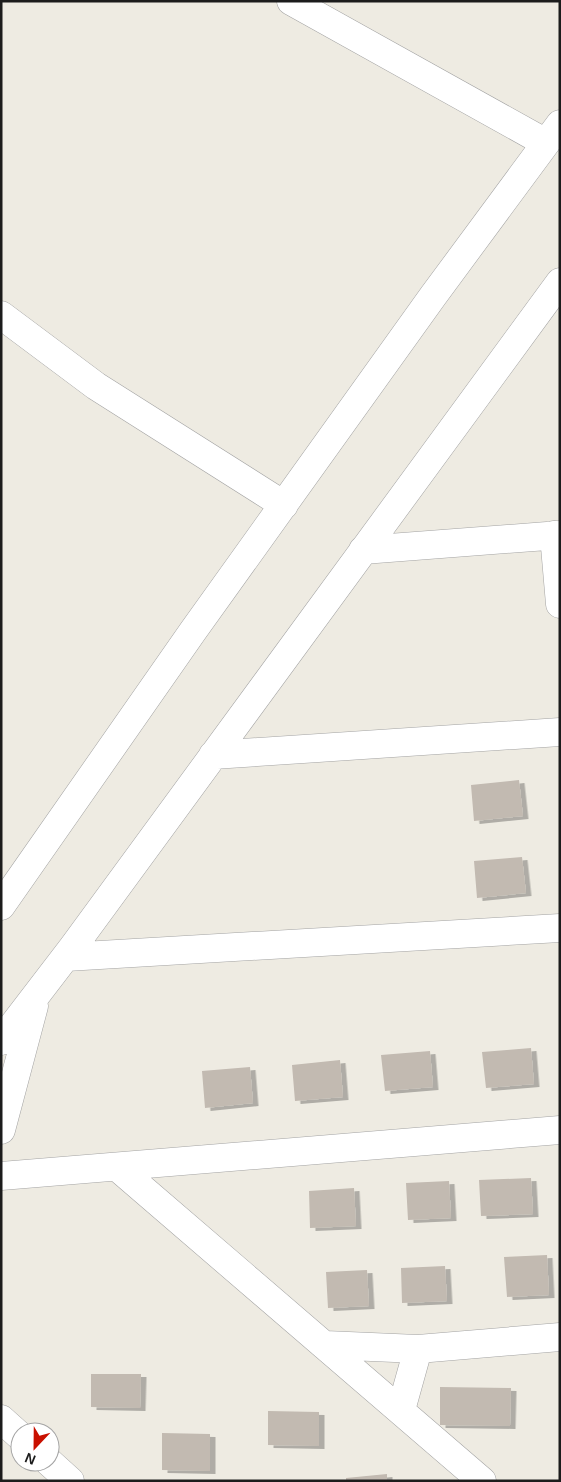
<svg xmlns="http://www.w3.org/2000/svg" width="561" height="1482" font-family="Helvetica,sans-serif">
<defs>
<filter id="shadow"><feDropShadow dx="5.5" dy="3" stdDeviation="0" flood-color="#0004"/></filter>
</defs>
<rect width="100%" height="100%" fill="#eeebe2"/>
<path fill="#c2bab1" filter="url(#shadow)" d="M519,780L523,816L474,821L471,785Z
M522,857L526,893L477,898L474,861Z
M531,1048L534,1084L486,1088L482,1052Z
M430,1051L433,1087L385,1091L381,1055Z
M340,1060L343,1097L295,1101L292,1065Z
M250,1067L253,1103L205,1108L202,1071Z
M531,1178L533,1214L481,1216L479,1180Z
M449,1181L451,1218L408,1220L406,1183Z
M354,1188L356,1226L310,1228L309,1191Z
M547,1255L549,1295L507,1297L504,1257Z
M445,1266L447,1301L402,1303L401,1268Z
M367,1270L369,1306L328,1308L326,1272Z
M91,1374H141L140,1408L91,1407Z
M440,1387L511,1388L510,1426L440,1425Z
M268,1411L319,1412V1446L268,1445Z
M162,1433L210,1434V1471L162,1470Z
M387,1474V1481H346V1478Z"/>
<g fill="none" stroke-linecap="round" stroke-linejoin="round">
<g stroke="#a3a3a3" stroke-width="29">
<path id="minor" d="M291,1L546,143
M1,315L96,386L284,505
M554,535L560,604
M363,550L560,535
M213,755L560,732
M1,906L193,631L433,296L560,124
M66,957L560,928
M1,1041L73,947L560,282
M1,1130L34,1006
M117,1167L482,1481
M1,1176L560,1130
M325,1345L418,1349L560,1337
M401,1410L418,1349
M1,1419L20,1436
M49,1462L70,1481"/>
</g>
<use href="#minor" stroke="#fff" stroke-width="28"/>
</g>
<rect width="561" height="1482" fill="none" stroke="#1c1c1c" stroke-width="5"/>
<g transform="translate(35 1447) rotate(202)"><circle r="24" fill="#ffffff" stroke="#a4a4a4"/>
<path d="M0-4L9 19L0 12L-9 19Z" fill="#c91000"/>
<text y="-8" font-size="14" font-weight="bold" text-anchor="middle" fill="#1c1c1c">N</text>
</g>
</svg>
